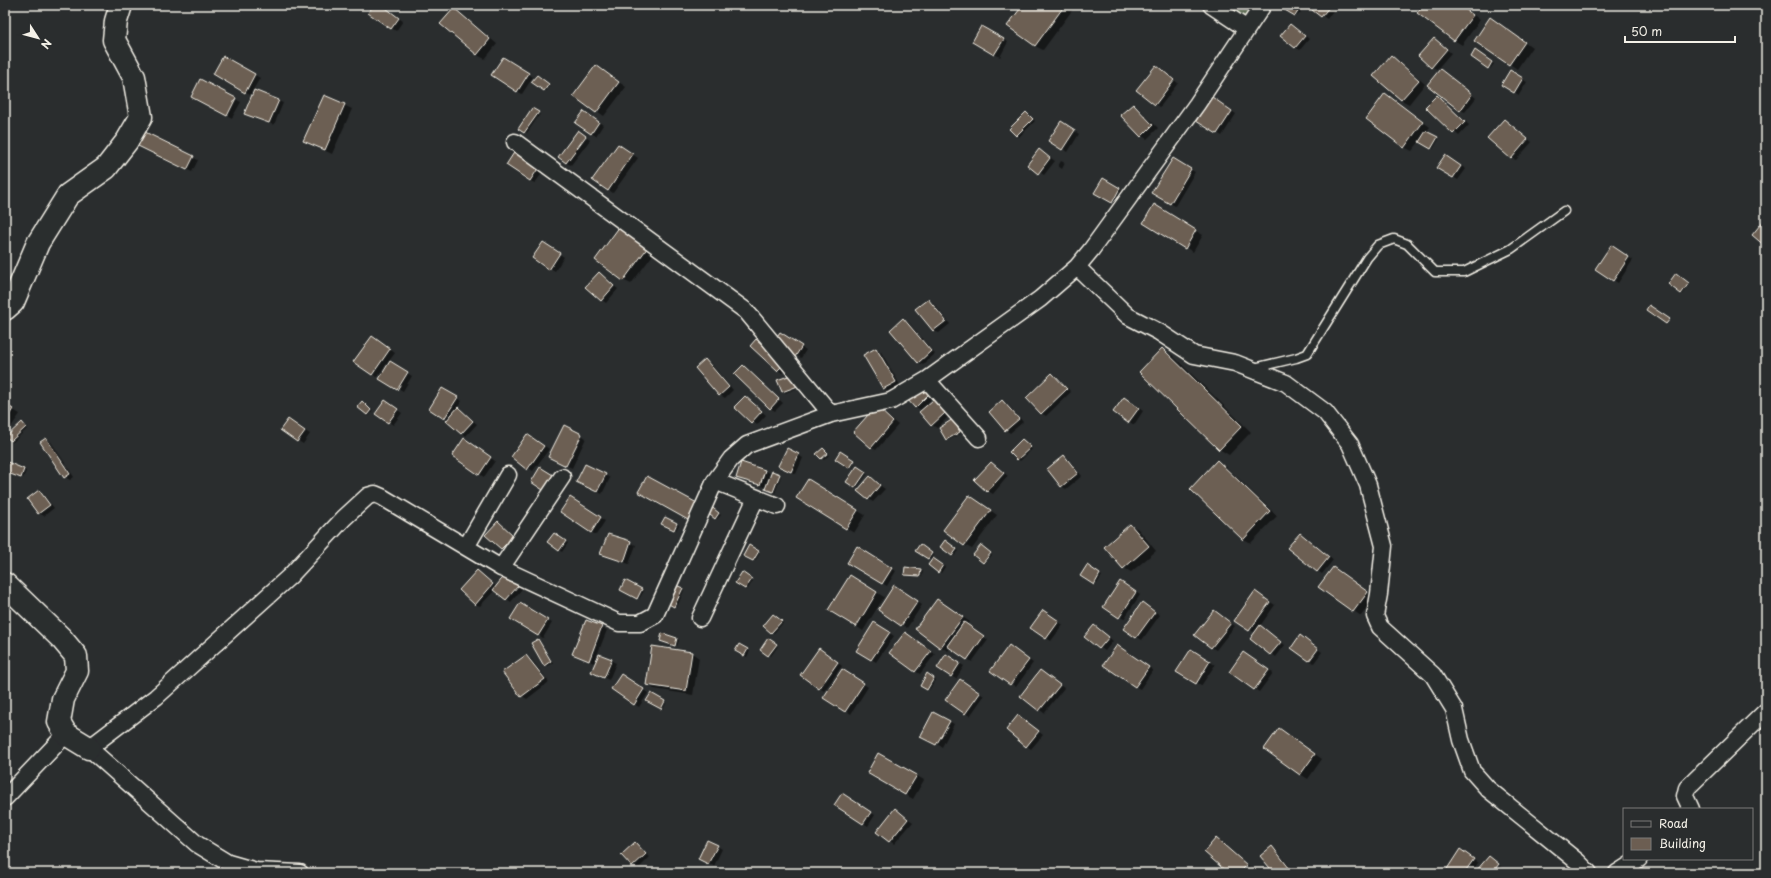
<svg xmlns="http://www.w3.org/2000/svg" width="1771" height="878" font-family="'Playpen Sans',sans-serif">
<rect width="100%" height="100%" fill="#2a2d2e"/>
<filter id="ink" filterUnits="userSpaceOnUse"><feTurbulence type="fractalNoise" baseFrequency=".025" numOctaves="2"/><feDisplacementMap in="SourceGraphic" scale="8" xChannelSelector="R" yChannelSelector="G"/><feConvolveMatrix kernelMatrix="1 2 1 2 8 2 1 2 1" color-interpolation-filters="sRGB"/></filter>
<g filter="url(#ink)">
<path fill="#5f6e57" stroke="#aab0a0" d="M1225,5H1252L1244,18Z"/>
<path fill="#0007" d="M375,5H381L403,21L396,31L370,12Z
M1024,5H1076L1043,50L1035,46Z
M1287,5H1291L1301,12L1297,16L1285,8Z
M1303,5H1312L1308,9Z
M1317,5H1337L1327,19L1314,10Z
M1424,5H1461L1480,20L1462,45L1454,40Z
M454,9L461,14L497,44L485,59L477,55L441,24Z
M1498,23L1532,47L1517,69L1475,40Z
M982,27L1008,42L1000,57L973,42Z
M1295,28L1309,39L1300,50L1295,47Z
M1434,39L1451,53L1437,69L1432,67Z
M1476,52L1494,64L1490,69L1472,57Z
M224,57L260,78L250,95L214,74Z
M1391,57L1399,61L1425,84L1409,104L1401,100Z
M508,61L533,77L522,94L492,75Z
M1161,70L1178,83L1160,107L1155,104Z
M603,71L626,87L604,116L575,96Z
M1510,72L1527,82L1519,95L1502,85Z
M1445,73L1476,98L1465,112L1460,110Z
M539,77L550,86L546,91L544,90Z
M201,81L241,102L232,118L192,96Z
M325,96L352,109L332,154L305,141Z
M1437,96L1469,125L1459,136L1427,107Z
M1392,99L1430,127L1426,132L1439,139L1433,149L1420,141L1412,151L1404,147Z
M278,101L283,103L274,125L250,116Z
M1217,101L1236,114L1222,136L1217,133Z
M1133,105L1138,108L1158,128L1147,139L1142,136L1122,115Z
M532,109L540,114L527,133L519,128Z
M1028,114L1035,121L1019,137L1011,129Z
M589,115L603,125L596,136L591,133Z
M1504,120L1532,142L1516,160L1511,158Z
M1066,125L1079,134L1068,152L1050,140Z
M145,133L198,160L192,172L144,148Z
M583,135L590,140L571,165L566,163Z
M623,148L638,158L613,193L594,180Z
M518,149L546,168L535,183L530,181Z
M1044,153L1055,161L1044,175L1029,165Z
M1173,159L1195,172L1175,206L1153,193Z
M1450,159L1466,169L1458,180L1438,167Z
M1061,161L1065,163L1062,169L1058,166Z
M1103,179L1124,192L1117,205L1095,193Z
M1154,206L1203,235L1193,252L1144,222Z
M621,228L655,252L631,284L623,280Z
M548,246L564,257L555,271L534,258Z
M1616,249L1633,260L1618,283L1596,269Z
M599,273L618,289L606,303L602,300Z
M1679,275L1690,284L1683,294L1681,293Z
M928,301L933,303L950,324L939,333L934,331L917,309Z
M903,319L908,322L935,354L923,365L918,362Z
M785,336L806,350L801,358L775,342Z
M377,340L395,353L377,377L372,374Z
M756,340L788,368L782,373L751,346Z
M876,349L881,352L900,385L889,392L884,389L864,356Z
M1162,350L1172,355L1251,432L1229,455L1219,449Z
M705,360L710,363L733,390L725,398L720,395Z
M390,363L412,376L403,391L381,378Z
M743,366L783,403L775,411L770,408Z
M1052,375L1057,377L1071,392L1046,416L1041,413Z
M779,381L800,387L785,393L783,391Z
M923,385L935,395L921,410L916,407Z
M442,389L462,401L457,408L477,424L466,436L448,420L430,409Z
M745,397L766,415L757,425L736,407Z
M933,401L938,404L949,416L937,428L932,425Z
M1003,401L1007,404L1023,422L1010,433L1006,430Z
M1129,401L1143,411L1134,425L1114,411Z
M364,404L373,411L369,416L367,415Z
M389,404L402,413L393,425L389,422Z
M5,405L20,414L9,430L5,428Z
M881,410L898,425L876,450L871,447Z
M955,422L962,433L949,440L947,439Z
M22,423L28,428L13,442L11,441Z
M293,423L310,434L303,444L281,430Z
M528,435L549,449L533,471L512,457Z
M581,435L586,438L572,468L554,460Z
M46,440L51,442L74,477L70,480L65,477Z
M1022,440L1032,449L1020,461L1010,452Z
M469,442L495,461L484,477L479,474Z
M825,450L829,455L824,460L818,454Z
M841,453L855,462L852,468L837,459Z
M798,455L803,458L796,474L784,469Z
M1064,456L1068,459L1082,476L1066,489L1061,486Z
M5,462L26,471L23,478L5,471Z
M1218,462L1225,466L1277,516L1251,543L1244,539Z
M742,463L770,473L767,481H769L779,475L781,476L775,493L768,490L767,488L737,477Z
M991,463L1008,476L993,494L988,491Z
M858,467L867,474L857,488L847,481Z
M540,469L557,479L549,492L532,482Z
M605,475L610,478L602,494L581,483Z
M870,478L885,489L873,502L868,499Z
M808,481L865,515L854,533L797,498Z
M39,491L43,494L54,508L44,516L39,513Z
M970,496L997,515L972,549L964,545Z
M575,501L605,521L596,535L591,532Z
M711,508L721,515L717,519L715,518Z
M665,518L679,525L676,530L663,523Z
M498,523L518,539L507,551L487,535Z
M1130,525L1138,529L1156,551L1131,572L1124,568Z
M1300,534L1333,560L1322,574L1318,571Z
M556,535L568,543L562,552L548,542Z
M608,535L636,545L629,564L602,554Z
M947,542L959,551L954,556L952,555Z
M750,547L760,553L755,561L745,555Z
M922,547L934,555L930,560L928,559Z
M983,547L992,555L985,563L983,562Z
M857,548L896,571L887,586L848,563Z
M934,559L945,567L941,573L930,565Z
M1087,567L1102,576L1096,585L1082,575Z
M920,569L923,571L922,576L905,574Z
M477,571L497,587L510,579L522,589L511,602L495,590L480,606L475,604Z
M1340,573L1375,597L1361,616L1320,587Z
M742,574L753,581L747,590L736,583Z
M857,580L884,597L863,631L856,626Z
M626,582L644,591L639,599L622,590Z
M1125,585L1140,595L1124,619L1120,617Z
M682,589L684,590L677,607L668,603Z
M899,589L922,605L907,628L879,609Z
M1260,595L1275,605L1260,626L1285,645L1276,657L1251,638L1255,633L1236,620Z
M938,600L970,622L968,625L988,640L972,662L951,647L948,651L941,647L916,629Z
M521,604L552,623L543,638L512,619Z
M1147,606L1160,615L1142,640L1125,629Z
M1048,614L1063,625L1051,641L1031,627Z
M1219,614L1235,626L1216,650L1211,647Z
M776,616L783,623L774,633L772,632Z
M586,621L607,630L594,663L573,654Z
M879,626L894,636L876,662L857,650Z
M1099,629L1113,641L1105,651L1085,637Z
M906,633L935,654L920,674L915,671Z
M663,635L679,640L677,646L661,641Z
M768,639L778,646L771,656L761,649Z
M1305,639L1322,652L1314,663L1309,660Z
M538,640L553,663L547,666L545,665Z
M739,646L750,651L747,657L736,651Z
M652,647L692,653L699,658L693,695L654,689L647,684Z
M1014,649L1033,663L1016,687L991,670Z
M1122,649L1153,670L1140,689L1135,686Z
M824,652L842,666L824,691L801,675Z
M1196,653L1215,665L1201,686L1196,683Z
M1244,653L1273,673L1259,692L1230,672Z
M599,655L616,663L609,680L597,674Z
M526,656L531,659L549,682L527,699L522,696L504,672Z
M951,658L964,666L956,679L951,676Z
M1040,671L1064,688L1044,713L1021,696Z
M847,673L868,687L851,714L825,697Z
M927,675L936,680L929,690L921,685Z
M626,678L648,693L639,707L634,704Z
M965,683L984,696L970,716L965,713Z
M651,694L666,703L663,709L648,701Z
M934,713L954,724L942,747L922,736Z
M1019,716L1043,735L1031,749L1027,746Z
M1287,734L1322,759L1308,779L1300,774Z
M879,754L924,780L913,799L868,773Z
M842,795L875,815L868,826L835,805Z
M896,810L913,822L894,844L878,832Z
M1216,839L1251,868L1247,873H1229Z
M708,841L722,849L714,866L704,861Z
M635,844L650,857L638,869L623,855Z
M1272,848L1276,850L1295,873H1275Z
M1465,854L1478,863L1471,873H1454Z
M1489,857L1503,868L1499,873H1480Z"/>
<path fill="#6c5e52" stroke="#f4f1e8" d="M374,5H382L399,18L391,29L368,13Z
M1023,5H1065L1035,46L1007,26Z
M1286,5H1292L1299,10L1295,16L1283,9Z
M1316,5H1331L1321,17L1312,10Z
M1423,5H1460L1473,15L1454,41L1417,13Z
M454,8L490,39L477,55L440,24Z
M1490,17L1525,42L1509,65L1474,41Z
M1290,24L1305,36L1295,48L1280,36Z
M981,26L1004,39L994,55L972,42Z
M1434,38L1447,49L1431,68L1418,56Z
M1475,50L1492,62L1488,69L1471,57Z
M1391,55L1419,80L1401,100L1373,76Z
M223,56L255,74L245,93L213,74Z
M503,57L529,73L517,92L491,75Z
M596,65L619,82L596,113L573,96Z
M1156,65L1174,80L1155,105L1136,90Z
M1440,69L1472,94L1460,111L1427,85Z
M1510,70L1523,78L1514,93L1501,85Z
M537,75L549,84L544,91L531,82Z
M200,79L236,98L227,116L191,97Z
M254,90L279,100L269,123L244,114Z
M1385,93L1423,122L1404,148L1366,119Z
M324,95L345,104L325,150L303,141Z
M1437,95L1465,122L1453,134L1425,107Z
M1212,97L1232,111L1217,134L1196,121Z
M1133,104L1153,125L1141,137L1120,115Z
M532,108L539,112L524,133L518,129Z
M584,111L599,122L591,134L575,123Z
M1026,112L1033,119L1016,136L1009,129Z
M1504,119L1528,139L1511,159L1487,138Z
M1061,121L1075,130L1062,150L1048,141Z
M578,130L586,136L566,163L558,157Z
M1426,131L1438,137L1431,149L1419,142Z
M145,132L194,156L187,170L138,146Z
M618,144L633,154L608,191L592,180Z
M517,148L541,164L530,181L506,165Z
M1039,149L1050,158L1038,174L1027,165Z
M1445,155L1461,166L1453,178L1436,168Z
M1173,158L1191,169L1170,204L1151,193Z
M1103,178L1120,188L1112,203L1094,193Z
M1154,204L1196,230L1185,249L1143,223Z
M1764,220L1766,222V247L1752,235Z
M620,226L648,247L623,281L595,260Z
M543,242L560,253L549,270L532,258Z
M1611,245L1629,257L1613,281L1595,269Z
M599,272L614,286L601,301L585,287Z
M1676,273L1689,283L1681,294L1668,284Z
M928,299L946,321L933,331L915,309Z
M1649,305L1670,319L1666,324L1646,310Z
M903,318L931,351L918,363L890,330Z
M780,332L802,346L795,357L773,342Z
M372,336L390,349L372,375L353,362Z
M756,339L784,364L777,371L750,346Z
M876,348L896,382L883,389L863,355Z
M1162,348L1242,426L1219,450L1139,372Z
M705,359L729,387L719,396L695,368Z
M390,361L408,372L397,390L379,379Z
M743,365L779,399L770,409L734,374Z
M1052,373L1067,389L1041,414L1026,398Z
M794,374L798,386L782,392L777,380Z
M923,384L931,392L915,408L907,399Z
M442,388L458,397L444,419L429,409Z
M745,396L762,411L751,423L734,407Z
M1124,397L1139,408L1128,423L1113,412Z
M385,400L398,409L388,423L375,414Z
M933,400L945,413L931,426L919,412Z
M1002,400L1019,419L1005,431L989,412Z
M362,401L371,410L367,415L357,407Z
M5,404L13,409L5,421Z
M876,406L893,422L871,448L853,432Z
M458,407L473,421L461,434L446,421Z
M288,419L305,431L297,442L280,430Z
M953,419L960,432L946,440L939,428Z
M22,422L26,427L11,441L6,437Z
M564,425L582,434L566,466L548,457Z
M527,434L544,446L527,470L511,457Z
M46,438L70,474L64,478L40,442Z
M464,438L491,457L479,475L452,456Z
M1022,439L1031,447L1017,460L1009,452Z
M787,448L799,454L791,472L778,466Z
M823,448L828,453L821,459L816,454Z
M840,451L854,460L849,468L835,459Z
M1064,455L1078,473L1061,487L1047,469Z
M1217,460L1270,511L1243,540L1190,489Z
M5,461L24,469L21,478L5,472Z
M741,462L765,470L760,485L736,478Z
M991,462L1004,473L987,492L974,480Z
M585,464L606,474L597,492L576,482Z
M857,466L866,472L855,488L846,482Z
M540,467L553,475L543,490L531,482Z
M772,471L780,474L773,492L765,489Z
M647,476L697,503L688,520L638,492Z
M870,476L880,485L868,500L857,491Z
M808,479L858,510L846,529L796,498Z
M39,490L50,505L38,514L27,499Z
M969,495L991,510L964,546L943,530Z
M570,497L601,517L591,533L560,512Z
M709,505L719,513L715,519L705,511Z
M665,517L677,523L674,530L661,524Z
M498,521L514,536L501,549L485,535Z
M1130,524L1149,546L1123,569L1104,547Z
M554,533L566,541L559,551L547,542Z
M1300,533L1329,557L1317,572L1287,548Z
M608,534L631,541L624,562L600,554Z
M945,540L957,549L952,556L940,547Z
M920,544L932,553L928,559L915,551Z
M749,545L759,551L753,561L743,556Z
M981,545L991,553L983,563L973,555Z
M857,546L892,568L882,584L847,563Z
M933,558L943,565L938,573L928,565Z
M1087,565L1100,574L1094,585L1080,576Z
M905,567L921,569L920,576L904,575Z
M1333,567L1368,592L1353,612L1318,587Z
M477,570L493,584L475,605L459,590Z
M742,572L752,579L745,589L735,583Z
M505,575L518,586L506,600L493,590Z
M850,575L877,592L856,627L828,610Z
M625,580L642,589L637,599L620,590Z
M1120,581L1136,592L1119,618L1103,607Z
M673,584L683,588L674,607L665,602Z
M894,585L918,601L901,626L878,610Z
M1255,591L1270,602L1249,631L1234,621Z
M937,599L963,617L940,648L915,629Z
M1142,602L1155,612L1136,638L1123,629Z
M520,603L548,620L538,636L510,619Z
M1043,610L1059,621L1046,639L1030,628Z
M1214,610L1231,623L1211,648L1194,635Z
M773,614L782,621L771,633L763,626Z
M586,620L602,626L589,661L572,654Z
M874,622L890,632L871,660L856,651Z
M964,622L984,636L967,660L947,646Z
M1094,625L1109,637L1099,649L1084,637Z
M1260,625L1281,642L1270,655L1250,639Z
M905,632L931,651L915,672L889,653Z
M662,633L677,638L675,646L660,641Z
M1300,635L1318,649L1309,661L1291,648Z
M768,638L777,644L768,656L760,650Z
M538,639L551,661L544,666L531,643Z
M739,644L748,649L744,656L735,651Z
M1009,645L1029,660L1010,685L990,671Z
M1117,645L1149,667L1135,687L1103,665Z
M652,646L692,652L686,691L646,685Z
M819,648L838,662L819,689L800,675Z
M1191,649L1210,661L1196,684L1176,672Z
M1243,652L1269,670L1254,690L1229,672Z
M599,654L612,659L604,678L591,672Z
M946,654L960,663L951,677L937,668Z
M526,655L545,679L521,697L502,672Z
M842,669L864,683L845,712L823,698Z
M1040,670L1060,685L1039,711L1020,696Z
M927,673L934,678L927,690L920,686Z
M621,674L644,689L634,705L611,689Z
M960,679L980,693L965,714L945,700Z
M651,693L665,701L661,709L646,701Z
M933,712L950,721L936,745L920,737Z
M1018,715L1039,731L1026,747L1006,730Z
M1279,728L1315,754L1300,775L1264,749Z
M878,753L917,775L905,795L867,773Z
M842,793L871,812L863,824L834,805Z
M895,808L908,819L889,842L876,832Z
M1216,838L1247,865L1239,873H1228L1204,852Z
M707,840L718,845L708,864L698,859Z
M635,842L646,854L632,867L621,855Z
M1272,846L1293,873H1274L1260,856Z
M1460,849L1474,859L1464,873H1453L1447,869Z
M1489,856L1499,864L1492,873H1479L1476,871Z"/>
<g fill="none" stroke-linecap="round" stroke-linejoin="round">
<g stroke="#f4f1e8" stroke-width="11">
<path id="lane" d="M1254,368L1296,358L1307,354L1367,258L1378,245L1394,239L1407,244L1435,272H1464L1511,249L1564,211"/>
</g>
<g stroke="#f4f1e8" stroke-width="19">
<path id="street" d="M1211,5L1247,29
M515,142L746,311L831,414
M1077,267L1128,316L1159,332L1194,355L1235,363L1286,383L1325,412L1350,444L1368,485L1384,546L1379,594L1375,616L1380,627L1433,675L1454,709L1461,740L1472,771L1488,789L1578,862L1589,873
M927,380L979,438
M715,481L777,506
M466,547L508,475
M501,568L562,477
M700,618L756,498
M5,798L66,734
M1691,809L1685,796L1687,788L1766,711
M300,873L256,871L228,863L197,844L89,748L156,697L290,576L344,518L368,496L375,494L382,497L501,568L619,623H640L655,615L715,481L731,459L747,445L831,414L891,401L927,380L1040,299L1077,267L1091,250L1197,104L1263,5
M1617,873L1639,859"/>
</g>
<g stroke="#f4f1e8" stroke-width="25">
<path id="secondary" d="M5,309L13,302L38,243L68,195L106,168L127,141L141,117L134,77L114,40L116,21L121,5
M5,584L61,638L76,656L77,671L63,699L59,722L66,734L89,748"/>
</g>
<use href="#lane" stroke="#2a2d2e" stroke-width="8"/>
<use href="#street" stroke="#2a2d2e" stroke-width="16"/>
<use href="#secondary" stroke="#2a2d2e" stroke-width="22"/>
</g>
</g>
<rect width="1771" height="878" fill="none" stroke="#2a2d2e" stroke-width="20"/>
<rect x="10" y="10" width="1751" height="858" fill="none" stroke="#f4f1e8" stroke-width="1.5" filter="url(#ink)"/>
<rect x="1623" y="808" width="130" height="52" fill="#2a2d2e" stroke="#7b7b78"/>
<rect x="1631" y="821" width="20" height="6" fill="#2a2d2e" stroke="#7b7b78"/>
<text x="1659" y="828" font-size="12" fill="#f4f1e8">Road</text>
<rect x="1631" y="838" width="20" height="12" fill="#6c5e52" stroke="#7b7b78"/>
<text x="1659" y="848" font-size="12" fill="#f4f1e8">Building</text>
<g transform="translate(38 38) rotate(126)" stroke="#2a2d2e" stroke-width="3" paint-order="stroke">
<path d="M0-3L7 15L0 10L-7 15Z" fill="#f4f1e8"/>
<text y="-6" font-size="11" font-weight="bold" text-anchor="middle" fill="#f4f1e8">N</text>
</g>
<path d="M1625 36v6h110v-6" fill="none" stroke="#f4f1e8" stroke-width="2"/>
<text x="1631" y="36" font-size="12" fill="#f4f1e8" stroke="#2a2d2e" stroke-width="3" paint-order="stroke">50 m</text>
</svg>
